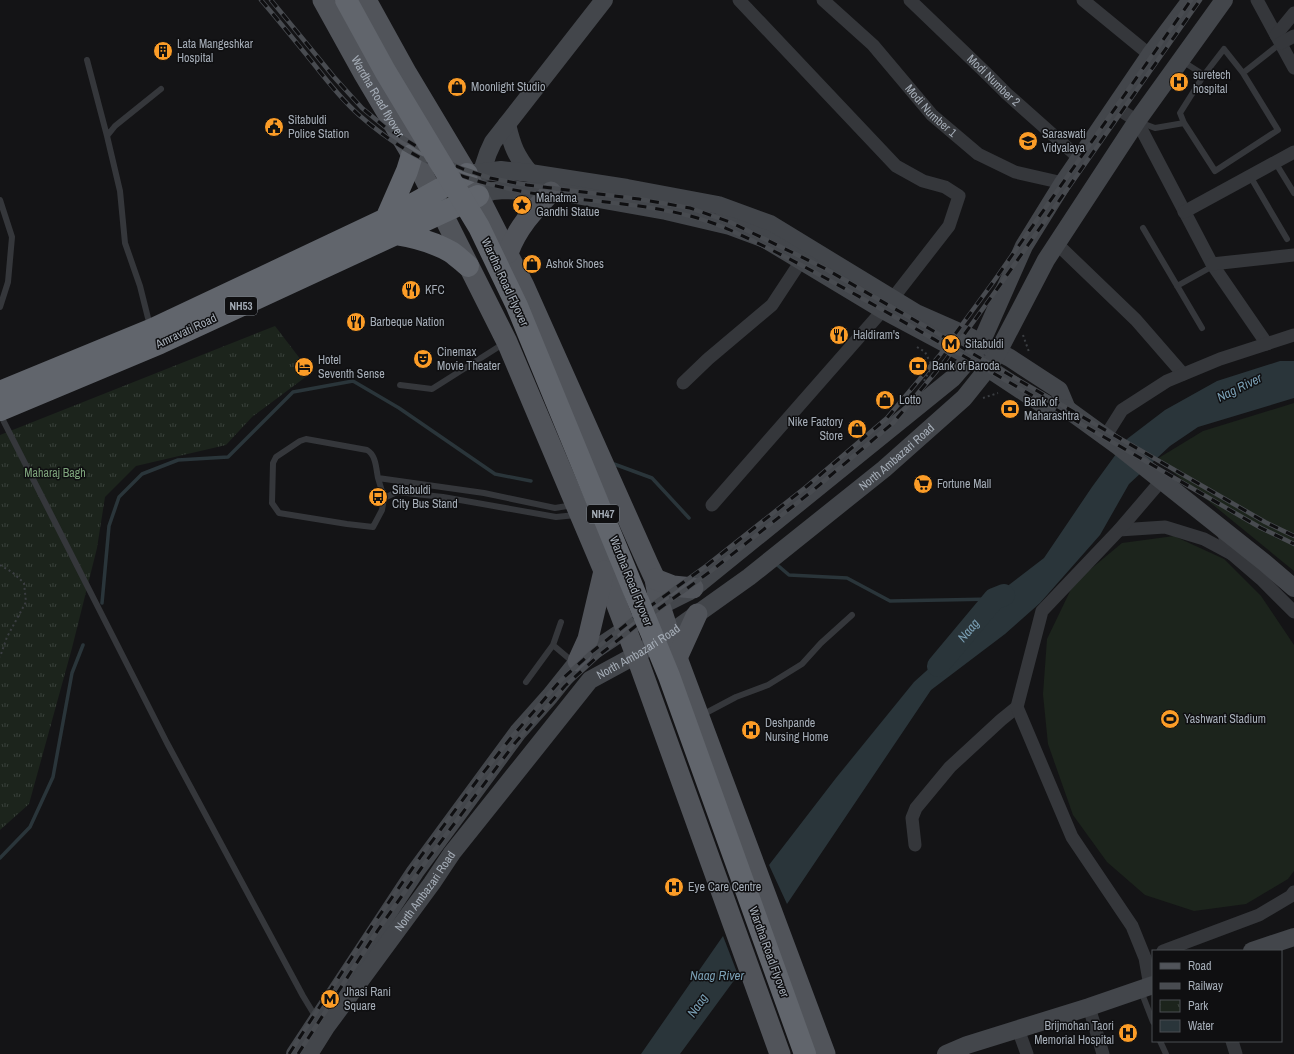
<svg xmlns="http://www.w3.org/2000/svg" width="1294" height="1054" font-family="'Archivo Narrow',sans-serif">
<defs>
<pattern id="park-tufts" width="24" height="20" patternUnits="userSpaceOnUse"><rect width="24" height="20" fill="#1c241c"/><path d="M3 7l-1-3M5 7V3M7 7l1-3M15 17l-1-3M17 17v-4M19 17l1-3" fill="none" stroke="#3a413b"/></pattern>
</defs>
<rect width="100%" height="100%" fill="#141416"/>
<path fill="#1c241c" d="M1294,403V571L1157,459L1203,431Z
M1174,536L1224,559L1261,596L1294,645V871L1288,879L1246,904L1194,911L1145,895L1107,862L1073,815L1048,744L1043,694L1047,639L1074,583L1122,543Z"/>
<path fill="url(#park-tufts)" d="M275,326L311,373L252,417L226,445L136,466L105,497L97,548L72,648L29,804L0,830V435Z"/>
<path fill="#2a353a" d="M1280,361H1294V398L1198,427L1170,446L1129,484L1100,535L1040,603L1005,634L931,690L787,904L769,865L836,778L914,682L965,636L997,594L1044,558L1092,487L1127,439L1165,410L1217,381Z
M723,936L738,975L680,1054H641Z"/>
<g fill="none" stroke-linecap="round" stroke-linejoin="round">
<path stroke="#2a353a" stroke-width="3.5" d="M614,464L652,478L689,518
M775,563L789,575L847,578L890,601L994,599
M102,603L109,526L119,497L142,474L178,460L228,457L293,392L353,381L399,408L495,474L531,481
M0,858L30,827L53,777L72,673L83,645"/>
<path stroke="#2a353a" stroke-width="22" id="s1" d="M938,666L994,599L1004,595"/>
<path stroke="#3b3e42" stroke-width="2" stroke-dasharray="2 3" stroke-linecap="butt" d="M1023,335L1029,352
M917,347L925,352L932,366L924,381
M983,398L998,393
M0,565L12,572L24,583L26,602L7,637L0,657"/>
<path stroke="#35373b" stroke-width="6" d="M1224,49L1243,73L1278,130L1215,171L1184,123L1180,113L1204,75Z
M87,60L107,136
M1182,61L1204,75
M1243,73L1281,43
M1139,122L1155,128L1184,123
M1275,162L1294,193
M1250,176L1287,239
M0,200L12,237L8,282L0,307
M1143,228L1202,328
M1177,286L1213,266
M151,325L148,318L140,286L125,243L120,191L107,136L115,126L161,89
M400,385L432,389L503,344
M0,414L167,743L303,996L317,1019
M378,478L384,498
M573,505L555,508L484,493L378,478C376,468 376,455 367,450L306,439L300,441L276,457L273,463L272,503L279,513L347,524L373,527L382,510L384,498L397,492L443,497L556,517L576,515
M553,645L573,662
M526,682L553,645L561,622
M702,715L736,697L768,685L802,664L821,643L852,615
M1141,991L1153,1022
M1160,1041L1166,1054"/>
<g stroke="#35373b" stroke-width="13">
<path d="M739,0L896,166L923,181L945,187L959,196L949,226L893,298"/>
<path id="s2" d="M823,0L873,45L932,115L978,154L1015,172L1063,183"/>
<path id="s3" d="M910,0L987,74L1007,94L1079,158"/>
<path d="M1083,0L1150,55"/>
<path d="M1257,0L1294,68"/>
<path d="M1276,35L1294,13"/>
<path d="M1281,43L1294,36"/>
<path d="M1114,106L1137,121L1212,264L1267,344"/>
<path d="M1184,212L1294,152"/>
<path d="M1057,244L1136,320L1183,374"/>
<path d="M1212,264L1294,255"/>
<path d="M683,383L708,359L772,305L801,261"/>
<path d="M1105,437L1122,410L1167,381L1220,359L1294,335"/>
<path d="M712,505L883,310"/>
<path d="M1119,530L1165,527L1204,539L1232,554L1222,530"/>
<path d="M1232,554L1261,579L1294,612"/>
<path d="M915,845L912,818L916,808L950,767L1001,720L1017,707"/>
<path d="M1163,951L1259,915L1291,896L1294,892"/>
<path d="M1150,986L1145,958L1132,926L1072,837L1017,707L1042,611L1119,530L1161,481"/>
<path d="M1089,1007L1103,1054"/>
<path d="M1018,1029L1027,1054"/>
<path d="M1232,1041L1236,1054"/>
</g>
<g stroke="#43464b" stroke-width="18">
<path d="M507,124C512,146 516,156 530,173"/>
<path d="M482,171L488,153L493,142L604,0"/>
<path d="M467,174L501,170L530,173L627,188L718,205L770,224L916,313L966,335L1010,358L1059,390L1067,409"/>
<path d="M478,196L493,191L504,190L559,192L666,211L730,226L765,239L883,310L971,357L1045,406L1067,409L1118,446L1265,563L1294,588"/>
<path d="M1252,951L1294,937"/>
<path d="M295,1054L415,872L518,732L550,696L578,661L626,629L660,606L688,592L701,582L953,378L971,357L981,343L1024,246L1063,183L1150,55L1191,0"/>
<path id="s4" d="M309,1054L326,1027L432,883L452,853L590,680L636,655L669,634L749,577L884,469L964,398L988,368L998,352L1046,260L1137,121L1224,0"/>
<path d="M946,1054L967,1045L1089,1007L1153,985"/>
</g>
<g stroke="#51545a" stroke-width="21">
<path id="s5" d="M323,0L364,74L418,165L507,342L604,571L639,663L780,1054"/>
<path d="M366,0L407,74L467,174L524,286L648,564L655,579L660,606L677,658L825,1054"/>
<path d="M508,253C517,228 533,211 551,192"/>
<path d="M655,579L673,586L693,588"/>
<path d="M677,658L697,614"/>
<path d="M578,661L588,639L604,571"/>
</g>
<path stroke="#61656c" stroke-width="22" d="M386,219L407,171L412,155
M395,234C414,237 434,242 451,252C457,256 463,262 468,266
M0,392L153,329L386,219L467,174
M0,410L160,343L478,196"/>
<g stroke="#484b50" stroke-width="4.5">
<path id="rail" d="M261,0C279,21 296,42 313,63C327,81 342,100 359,115C419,168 482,188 560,197C617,204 677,206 730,230C809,266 884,311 960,354C1061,412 1161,470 1261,528L1294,544
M271,0L334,77L362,108L385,127L429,154L463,169L490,178L527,185L639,199L690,208L730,222L824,268L1265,522L1294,536
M289,1054L372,926L421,856L479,778L510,739L560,681L593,651L638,615L706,566L806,487L887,418L939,356L994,281L1191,0
M298,1054L378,930L427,860L515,743L565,686L598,656L642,621L711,571L811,492L893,423L945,361L1000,285L1200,0"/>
</g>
<use href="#rail" stroke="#0f0f11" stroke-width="3" stroke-dasharray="9" stroke-linecap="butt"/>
<path stroke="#61656c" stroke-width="22" d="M346,0L385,71L479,227L517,306L669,676L805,1054"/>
</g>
<defs>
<g id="building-disc" transform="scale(1)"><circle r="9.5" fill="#fb9c27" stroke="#0f0f11"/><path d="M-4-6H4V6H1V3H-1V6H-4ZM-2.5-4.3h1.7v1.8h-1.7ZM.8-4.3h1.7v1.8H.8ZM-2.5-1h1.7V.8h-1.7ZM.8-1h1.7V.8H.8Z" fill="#111"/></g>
<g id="hospital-disc" transform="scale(1)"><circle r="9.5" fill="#fb9c27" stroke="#0f0f11"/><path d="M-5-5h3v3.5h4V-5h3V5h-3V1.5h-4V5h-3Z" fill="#111"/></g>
<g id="shop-disc" transform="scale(1)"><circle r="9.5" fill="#fb9c27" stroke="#0f0f11"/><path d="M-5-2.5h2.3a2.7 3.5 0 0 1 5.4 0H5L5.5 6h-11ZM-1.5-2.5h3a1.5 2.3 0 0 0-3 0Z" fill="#111"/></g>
<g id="civic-disc" transform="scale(1)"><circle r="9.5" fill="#fb9c27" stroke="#0f0f11"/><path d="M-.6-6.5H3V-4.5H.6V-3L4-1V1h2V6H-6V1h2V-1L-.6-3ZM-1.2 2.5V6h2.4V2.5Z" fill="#111"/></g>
<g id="school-disc" transform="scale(1)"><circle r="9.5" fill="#fb9c27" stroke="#0f0f11"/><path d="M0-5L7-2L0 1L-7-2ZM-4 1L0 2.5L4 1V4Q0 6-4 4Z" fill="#111"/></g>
<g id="sight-disc" transform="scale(1)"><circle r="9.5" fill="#fb9c27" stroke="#0f0f11"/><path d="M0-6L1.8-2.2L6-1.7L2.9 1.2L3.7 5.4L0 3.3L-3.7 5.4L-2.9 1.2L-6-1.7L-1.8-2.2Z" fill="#111"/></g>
<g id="restaurant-disc" transform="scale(1)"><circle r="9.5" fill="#fb9c27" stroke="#0f0f11"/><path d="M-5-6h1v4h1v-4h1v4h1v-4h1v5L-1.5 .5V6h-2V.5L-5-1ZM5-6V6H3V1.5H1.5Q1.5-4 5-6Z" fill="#111"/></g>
<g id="metro-disc" transform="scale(1)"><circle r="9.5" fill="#fb9c27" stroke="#0f0f11"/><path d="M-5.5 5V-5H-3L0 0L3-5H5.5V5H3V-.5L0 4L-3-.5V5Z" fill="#111"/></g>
<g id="theatre-disc" transform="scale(1)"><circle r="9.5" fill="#fb9c27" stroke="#0f0f11"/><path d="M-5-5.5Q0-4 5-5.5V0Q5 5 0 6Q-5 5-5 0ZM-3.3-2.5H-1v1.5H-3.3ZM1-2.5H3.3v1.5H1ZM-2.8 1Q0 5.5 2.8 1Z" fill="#111"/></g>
<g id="bank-disc" transform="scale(1)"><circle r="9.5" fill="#fb9c27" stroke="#0f0f11"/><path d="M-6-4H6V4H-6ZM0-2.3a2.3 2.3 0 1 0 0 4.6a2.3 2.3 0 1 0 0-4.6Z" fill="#111"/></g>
<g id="hotel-disc" transform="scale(1)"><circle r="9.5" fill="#fb9c27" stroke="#0f0f11"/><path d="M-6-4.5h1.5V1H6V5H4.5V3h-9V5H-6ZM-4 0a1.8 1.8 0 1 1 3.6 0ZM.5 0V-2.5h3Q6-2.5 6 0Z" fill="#111"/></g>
<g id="supermarket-disc" transform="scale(1)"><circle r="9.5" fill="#fb9c27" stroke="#0f0f11"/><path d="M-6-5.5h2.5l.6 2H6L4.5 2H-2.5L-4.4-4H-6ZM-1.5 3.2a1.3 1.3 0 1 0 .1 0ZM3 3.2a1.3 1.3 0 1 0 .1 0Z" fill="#111"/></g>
<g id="bus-disc" transform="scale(1)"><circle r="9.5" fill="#fb9c27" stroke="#0f0f11"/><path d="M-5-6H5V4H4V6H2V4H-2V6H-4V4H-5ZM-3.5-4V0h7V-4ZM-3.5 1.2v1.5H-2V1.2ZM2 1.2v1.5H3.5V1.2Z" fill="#111"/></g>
<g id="stadium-disc" transform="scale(1)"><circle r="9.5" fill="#fb9c27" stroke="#0f0f11"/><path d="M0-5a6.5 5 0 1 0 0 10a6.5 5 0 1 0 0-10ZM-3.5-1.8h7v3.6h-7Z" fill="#111"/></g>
</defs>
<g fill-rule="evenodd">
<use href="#building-disc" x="163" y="51"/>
<use href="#hospital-disc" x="1179" y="82"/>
<use href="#shop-disc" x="457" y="87"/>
<use href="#civic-disc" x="274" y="127"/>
<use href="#school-disc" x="1028" y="141"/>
<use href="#sight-disc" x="522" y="205"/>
<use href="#shop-disc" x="532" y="264"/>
<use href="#restaurant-disc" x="411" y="290"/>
<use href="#restaurant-disc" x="356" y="322"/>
<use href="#restaurant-disc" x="839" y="335"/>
<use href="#metro-disc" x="951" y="344"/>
<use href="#theatre-disc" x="423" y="359"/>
<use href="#bank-disc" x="918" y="366"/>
<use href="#hotel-disc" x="304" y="367"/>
<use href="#shop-disc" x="885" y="400"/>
<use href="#bank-disc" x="1010" y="409"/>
<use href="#shop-disc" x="857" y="429"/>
<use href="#supermarket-disc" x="923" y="484"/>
<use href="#bus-disc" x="378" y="497"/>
<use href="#stadium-disc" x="1170" y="719"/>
<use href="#hospital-disc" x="751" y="730"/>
<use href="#hospital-disc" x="674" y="887"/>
<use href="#metro-disc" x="330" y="999"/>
<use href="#hospital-disc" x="1128" y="1033"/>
</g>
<g text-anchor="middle" stroke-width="3" stroke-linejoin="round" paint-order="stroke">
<g fill="#0f0f11" stroke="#787e85" stroke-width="1">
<rect x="225" y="297" width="32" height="18" rx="3"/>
<rect x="587" y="505" width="32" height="18" rx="3"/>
</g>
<g font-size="11" font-weight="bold" fill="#a5adb7">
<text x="241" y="310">NH53</text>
<text x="603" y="518">NH47</text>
</g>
<g font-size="12" fill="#a5adb7" stroke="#0f0f11" text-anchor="start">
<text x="177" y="48">Lata Mangeshkar<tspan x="177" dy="14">Hospital</tspan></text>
<text x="1193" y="79">suretech<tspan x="1193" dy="14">hospital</tspan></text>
<text x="471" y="91">Moonlight Studio</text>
<text x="288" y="124">Sitabuldi<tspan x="288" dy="14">Police Station</tspan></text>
<text x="1042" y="138">Saraswati<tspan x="1042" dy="14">Vidyalaya</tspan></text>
<text x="536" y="202">Mahatma<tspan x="536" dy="14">Gandhi Statue</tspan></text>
<text x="546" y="268">Ashok Shoes</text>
<text x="425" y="294">KFC</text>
<text x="370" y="326">Barbeque Nation</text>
<text x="853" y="339">Haldiram's</text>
<text x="965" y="348">Sitabuldi</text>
<text x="437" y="356">Cinemax<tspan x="437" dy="14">Movie Theater</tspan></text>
<text x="318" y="364">Hotel<tspan x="318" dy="14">Seventh Sense</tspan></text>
<text x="932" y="370">Bank of Baroda</text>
<text x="899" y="404">Lotto</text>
<text x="1024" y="406">Bank of<tspan x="1024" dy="14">Maharashtra</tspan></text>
<text x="843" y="426" text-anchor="end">Nike Factory<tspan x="843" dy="14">Store</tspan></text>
<text x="937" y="488">Fortune Mall</text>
<text x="392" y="494">Sitabuldi<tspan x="392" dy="14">City Bus Stand</tspan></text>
<text x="1184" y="723">Yashwant Stadium</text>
<text x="765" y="727">Deshpande<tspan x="765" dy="14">Nursing Home</tspan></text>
<text x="688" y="891">Eye Care Centre</text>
<text x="344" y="996">Jhasi Rani<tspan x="344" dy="14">Square</tspan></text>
<text x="1114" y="1030" text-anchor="end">Brijmohan Taori<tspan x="1114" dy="14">Memorial Hospital</tspan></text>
</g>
<g font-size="12" fill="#a5adb7" stroke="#0f0f11">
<text dy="4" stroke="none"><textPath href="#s3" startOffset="116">Modi Number 2</textPath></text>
<text dy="4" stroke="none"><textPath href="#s5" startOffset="111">Wardha Road flyover</textPath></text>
<text dy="4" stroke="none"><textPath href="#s2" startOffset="155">Modi Number 1</textPath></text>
<text transform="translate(505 282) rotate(65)" y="4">Wardha Road Flyover</text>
<text transform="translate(186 331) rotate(-25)" y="4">Amravati Road</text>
<text dy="4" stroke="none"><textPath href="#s4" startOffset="848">North Ambazari Road</textPath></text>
<text transform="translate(631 581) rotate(68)" y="4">Wardha Road Flyover</text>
<text dy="4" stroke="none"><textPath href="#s4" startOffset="524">North Ambazari Road</textPath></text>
<text dy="4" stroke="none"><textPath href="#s4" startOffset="200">North Ambazari Road</textPath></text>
<text transform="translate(769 952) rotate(70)" y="4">Wardha Road Flyover</text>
</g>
<g font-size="12" fill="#7da37b" stroke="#0f0f11">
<text x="55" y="477">Maharaj Bagh</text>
</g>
<g font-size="13" font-style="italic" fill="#7a9fb4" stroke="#0f0f11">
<text transform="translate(1239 387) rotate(-26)" y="5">Nag River</text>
<text dy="5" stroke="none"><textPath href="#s1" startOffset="47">Naag</textPath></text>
<text x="717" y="980">Naag River</text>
<text transform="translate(697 1005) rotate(-56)" y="5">Naag</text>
</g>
</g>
<rect x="1152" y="950" width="130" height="92" fill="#0f0f11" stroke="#4b4e53"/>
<rect x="1160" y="963" width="20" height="6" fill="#51545a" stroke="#4b4e53"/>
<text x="1188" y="970" font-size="12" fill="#a5adb7">Road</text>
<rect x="1160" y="983" width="20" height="6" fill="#484b50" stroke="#4b4e53"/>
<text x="1188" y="990" font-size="12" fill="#a5adb7">Railway</text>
<rect x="1160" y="1000" width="20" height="12" fill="url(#park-tufts)" stroke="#4b4e53"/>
<text x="1188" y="1010" font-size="12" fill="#a5adb7">Park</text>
<rect x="1160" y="1020" width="20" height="12" fill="#2a353a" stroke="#4b4e53"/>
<text x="1188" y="1030" font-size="12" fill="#a5adb7">Water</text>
</svg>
